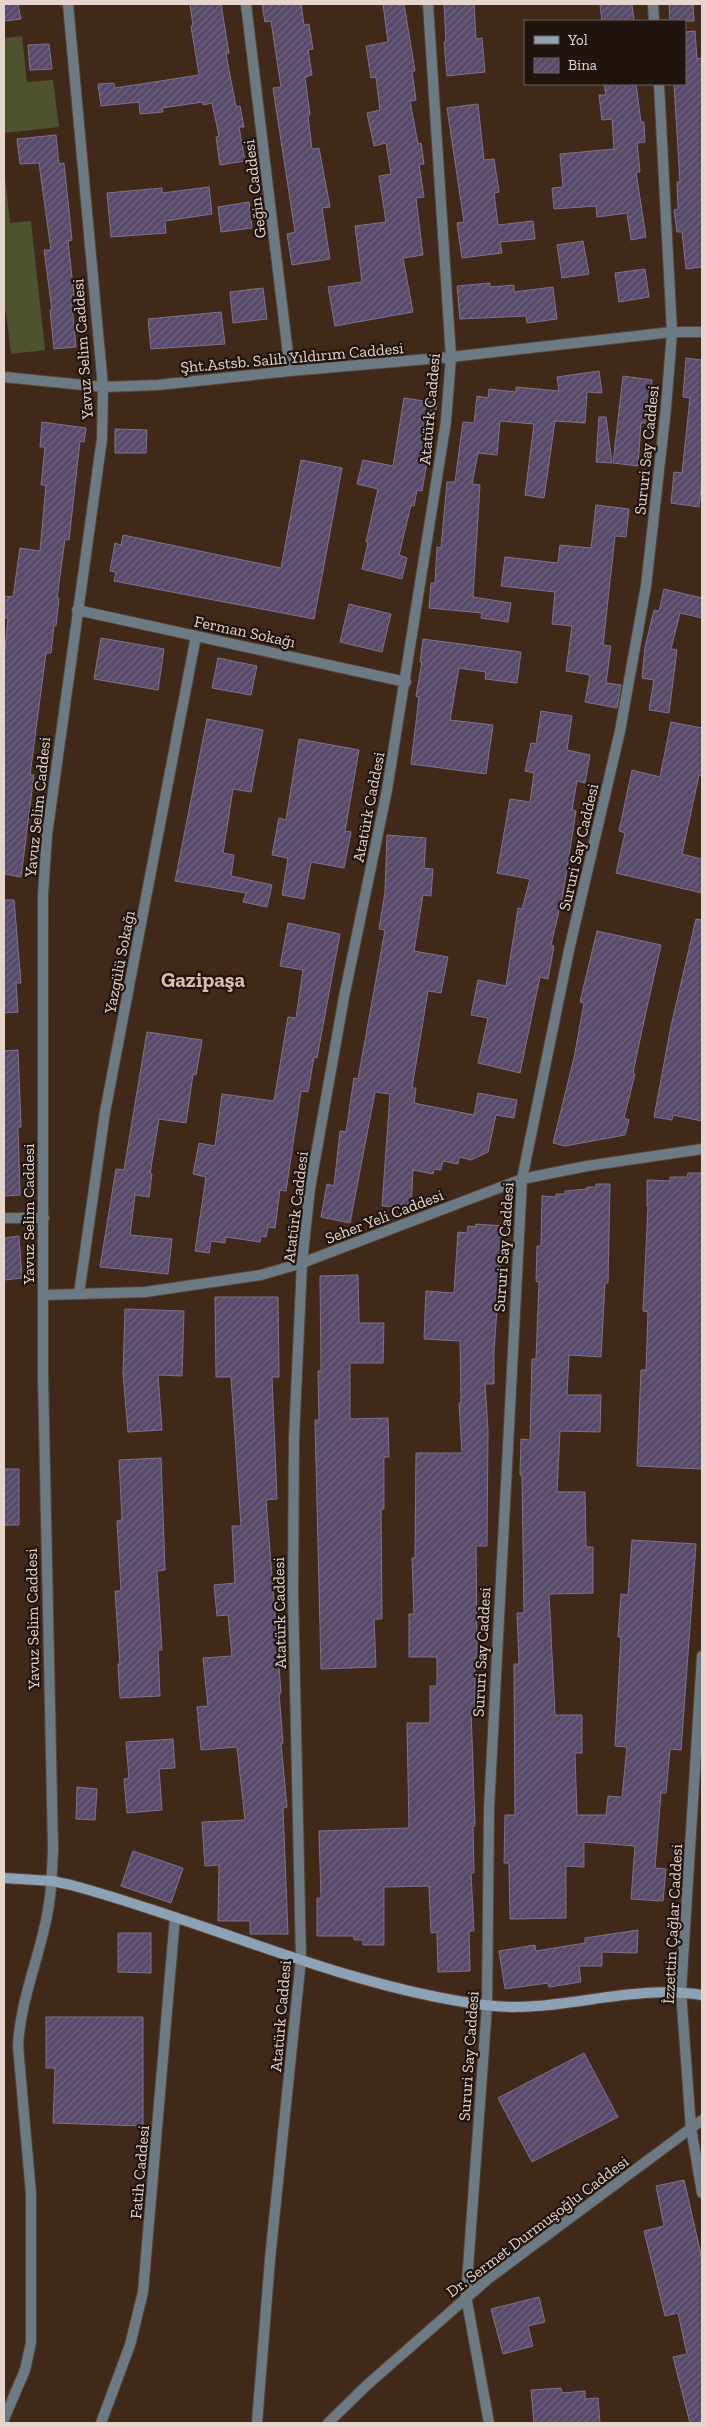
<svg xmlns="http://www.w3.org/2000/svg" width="706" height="2427" font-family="'Zilla Slab',serif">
<defs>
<pattern id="building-hatch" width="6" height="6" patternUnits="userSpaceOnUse" patternTransform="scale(1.25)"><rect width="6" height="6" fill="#574969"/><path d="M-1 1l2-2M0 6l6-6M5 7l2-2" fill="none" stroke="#6f627d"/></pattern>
</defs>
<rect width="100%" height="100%" fill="#41291a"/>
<path fill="#4d522f" d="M22,36L27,82L53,80L59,127L4,133V38Z
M4,168L10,223L31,221L45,350L11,354L6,312H4Z"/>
<path fill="url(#building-hatch)" stroke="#7e738f" d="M4,4H18L21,19L4,21Z
M190,4H221L229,53L226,54L236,107L240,106L244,127H239L245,161L220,165L216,137L219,136L212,103L203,105V102L162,108L163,112L140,114L139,102L101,106L98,84L114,83L115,88L199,75L191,26H193Z
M262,4H301L304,25L309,24L313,49L308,50L312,75L305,77L310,115L308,116L312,149L319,148L330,207L322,208L330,259L292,265L287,234L295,232L273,88L281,87L271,21L265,22Z
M383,4H404L415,71H412L416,100L410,101L418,144L421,143L424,164H419L424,197L416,198L423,255L403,258L413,312L335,326L328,287L362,282L355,226L386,222L379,176L391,174L386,143L374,146L367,113L380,110L376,77L371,78L366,46L388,42Z
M444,4H474L476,39L482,38L485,72L447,76L444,42H446Z
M600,4H632L634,21H602Z
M669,4H693L694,21H670Z
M695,31L697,59L702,58V267L686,269L682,232H677L674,210L678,209L677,182H680L674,84H685V32Z
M49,44L52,69L30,70L28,45Z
M604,84H636L641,122H644L645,142L637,143L640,172H636L646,237L631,240L627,213L597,217L596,206L554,209L552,188L563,187L560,154L614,149L612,119L602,120L599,95H606Z
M478,104L484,160L494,159L499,192L494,193L498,225L533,221L535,239L500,242L502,253L462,258L457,223L464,222L447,108Z
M56,135L59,164L64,163L72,240L68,241L74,295H71L76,347L54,349L50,310H52L44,250H51L39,163L20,164L17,139Z
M209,187L212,214L165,221L166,233L111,237L107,193L162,188V193Z
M249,202L252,228L221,232L218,207Z
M583,241L589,274L562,278L557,245Z
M645,269L649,297L619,302L615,273Z
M490,283V287L514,285V292L553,287L557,319L527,323L526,316L460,319L457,286Z
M263,288L267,319L233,323L230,292Z
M221,312L225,344L151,349L148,319Z
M686,358L702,360V480L699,507L671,503L674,472L682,473L690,398L683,397Z
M599,371L602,393L587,392L585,423L555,421L544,498L525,495L534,424L500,421L497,455L478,453L472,484L480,485L473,597L511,603L508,622L481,618L482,613L429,608L431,583H435L437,547L441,548L447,482H455L463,422L474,423L477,396L488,398L489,389L516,392V387L559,391L557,377Z
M623,376L652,380L647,423H641L638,466L613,463Z
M404,398L437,403L422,491L417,490L414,506L411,505L399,555L407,558L402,579L362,569L368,543L366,542L378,489L357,484L363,460L393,466Z
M599,417H606L612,463L596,462Z
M42,422L86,428L84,442L80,441L69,540L65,539L57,598H59L56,626L54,625L51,653H46L30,775H34L21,877L4,874V658L8,618H4V596L13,597L20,548L40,551L46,485H41L45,447H40Z
M115,429L147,430L146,453H115Z
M301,460L342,468L314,619L114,581L116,572L110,571L115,543L121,545L123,535L281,568Z
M596,505L629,509L626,537L615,536L603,645L611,646L606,683L621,685L617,708L585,702L590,675L566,671L572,626L552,624L555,592L501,586L505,557L558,563L560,545L591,548Z
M664,589L702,598V618L680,613L671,649L677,650L669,713L649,710L654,680L642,678L645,647L654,610L659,611Z
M349,604L391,614L382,652L340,642Z
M101,638L164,649L158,690L94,679Z
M423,639L521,652L517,683L485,679L486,672L459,668L450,720L493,725L486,774L411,764L419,697L416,696L422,662H420Z
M218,658L257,666L251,695L212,688Z
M541,711L572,716L567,750L590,755L585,783L577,781L572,810L576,811L563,894L551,945L554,946L548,979L540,977L520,1073L478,1063L488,1018L471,1015L478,980L506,986L518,908L522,909L530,879L497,873L510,799L530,802L534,773L525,771L531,743L536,744Z
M207,719L263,730L251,792L233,789L223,853L234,855L231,876L272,885L267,907L243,902L246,893L175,881Z
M671,722L702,728V776L699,775L682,854L702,859V893L616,873L625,833L619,831L632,770L660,777Z
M299,739L359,750L345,831L351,832L344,868L311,862L304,899L282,895L288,858L272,855L279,818L286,820Z
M387,835L426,838L424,868L433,869L431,896L423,895L414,951L448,957L441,993L428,991L412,1088H416L414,1103L474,1115L478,1093L517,1100L514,1118L496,1115L488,1152L471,1160L459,1157L458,1164L443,1161L441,1170L434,1169L433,1174L413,1170L411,1208L382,1206L390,1094L375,1092L350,1223L321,1217L327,1184L334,1186L340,1131L346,1132L354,1078L358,1079L385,930L379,929L385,892Z
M4,900H14L21,983H16L18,1012L4,1013Z
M696,919L702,920V1121L673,1115L672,1120L654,1117L671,1026Z
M288,923L340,934L317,1058L314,1057L308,1092L301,1091L286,1191L280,1190L275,1228L268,1227L266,1237L261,1236L260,1242L226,1237L225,1243L211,1241L209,1253L195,1251L206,1177L193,1174L199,1143L215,1146L222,1094L274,1101L288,1017L296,1018L303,970L280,966Z
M597,931L661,945L642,1030L633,1073L635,1074L624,1118L629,1120L625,1135L565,1146L553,1143L574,1058L584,1003L580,1002Z
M147,1032L202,1040L196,1075L193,1074L186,1123L159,1119L150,1174H152L149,1197L135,1195L130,1235L172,1239L168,1274L100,1267L116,1169L124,1170Z
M18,1050L21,1127H18L20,1195L4,1196V1051Z
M688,1173H702V1469L637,1466L641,1370H646L648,1312L643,1311L648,1206H647V1180L670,1181V1177H687Z
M596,1184H610L608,1283H605L601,1357L569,1355L567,1395H601L600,1432L560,1431L557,1492H585L586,1547H593V1593L549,1594L555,1715H582V1753H575L577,1815H606L608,1796L622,1797L627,1747L615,1746L621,1637H618L621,1594L628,1595L632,1540L696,1544L681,1750L670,1749L666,1793H661L655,1868L666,1869L663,1901L631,1899L635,1846L584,1842V1867L566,1866V1918L510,1919L509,1863H504L505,1815H515L514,1664H519L517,1613H524L522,1475H520L521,1439L530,1440L532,1359H536L539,1282L536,1281L537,1246H541L542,1196L556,1197V1194H565V1191L587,1189V1187H596Z
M476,1224L503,1226L494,1351V1384H485L488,1430L487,1546H476L477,1657H475V1709H471L475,1826H473L474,1873H471L474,1931H469L470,1971L438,1972L437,1932L431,1933L429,1886L384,1887V1945H363V1940H354V1936H317V1898H321L319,1831L409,1828L407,1723H430V1686H437V1657H409V1614H414L412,1558H415L416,1453H462L459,1403H461L460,1341L424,1339L426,1291L454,1293L458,1232L467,1233L468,1226L476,1227Z
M19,1236L22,1278L4,1280V1238Z
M358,1275L359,1323H384L383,1363H350V1419L388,1418L389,1457H384V1509H381L382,1619H374L376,1667L321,1669L315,1420H319L318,1371H321L320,1276Z
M215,1297H278L279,1377H272L277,1499L266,1500L281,1693H279L283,1743H281L287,1807L283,1808L288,1934H250V1921H218L219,1865L205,1866L202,1822L245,1820L237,1747L201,1750L197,1707L208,1706L203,1658L232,1656L228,1615L217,1616L214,1585L235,1583L232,1526H241L231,1377H216Z
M125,1309L184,1311L182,1376L158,1375L162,1430L128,1432L123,1374Z
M161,1458L165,1570L157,1571L162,1650H158L160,1696L120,1698L118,1664H120L115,1591H121L117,1521L122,1520L119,1460Z
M4,1469H19V1525H4Z
M173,1739L175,1768L159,1769L162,1810L127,1813L124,1779L129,1778L126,1742Z
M77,1787L97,1789L95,1820L76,1819Z
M133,1851L183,1868L171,1903L121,1886Z
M638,1930L637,1953L602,1952V1966H579L581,1982L549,1987L548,1983L505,1989L499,1951L535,1945L536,1951L585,1943V1938Z
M118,1933H151V1973L118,1972Z
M46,2017H143V2126L53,2123L55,2068H46Z
M584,2053L618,2117L532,2162L498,2098Z
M684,2180L702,2259V2423H690L673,2357L687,2354L678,2313L665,2316L644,2231L664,2226L656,2186Z
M539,2297L545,2322L528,2326L533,2346L503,2354L491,2309Z
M561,2388L562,2393L585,2391V2399L598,2398L600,2423H534L531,2390Z"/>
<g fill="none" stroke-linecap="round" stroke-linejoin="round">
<g stroke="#5b4536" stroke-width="12">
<path id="minor" d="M77,610L406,682
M79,1294L105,1112L196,636"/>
</g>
<g stroke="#5b4536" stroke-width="12">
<path id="tertiary" d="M246,4L290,371
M653,4L654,21
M4,377L103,387L158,385L290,371L451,357L672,332H702
M4,1218H44
M44,1295L145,1292L261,1275L302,1263L522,1179L587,1166L702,1149
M702,1656L681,1992L691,2128L702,2193
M4,2419L25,2370L31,2343V2194L18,2046C20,2005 35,1969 44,1929C51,1903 52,1876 53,1849L43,1375V895L47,835L102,439L103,387L68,4
M101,2423L130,2345L143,2292L175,1917
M257,2423L270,2259L301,1959L293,1592L294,1438L302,1263L310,1188L344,997L387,790L446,421L451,357L428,4
M328,2423L367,2385L488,2279L702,2120
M489,2423L466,2296L487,2006L489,1809L522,1179L569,950L620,731L646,586L666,408L672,332L659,84"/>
</g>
<g stroke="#5b4536" stroke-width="12">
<path id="secondary" d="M4,1878L52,1881L71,1885C209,1922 342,1986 484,2005C556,2015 627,1983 702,1995"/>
</g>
<use href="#minor" stroke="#6b7a85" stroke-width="10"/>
<use href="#tertiary" stroke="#6b7a85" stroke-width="10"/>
<use href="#secondary" stroke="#8ca3b6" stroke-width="10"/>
</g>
<g text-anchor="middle" stroke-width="4.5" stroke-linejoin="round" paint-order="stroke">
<g font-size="16" fill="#e5d5cc" stroke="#20150e">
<text transform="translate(254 189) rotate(-97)" y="6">Geğin Caddesi</text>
<text transform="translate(82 349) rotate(-94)" y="6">Yavuz Selim Caddesi</text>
<text transform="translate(292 357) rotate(-5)" y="6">Şht.Astsb. Salih Yıldırım Caddesi</text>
<text transform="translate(429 409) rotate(-85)" y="6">Atatürk Caddesi</text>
<text transform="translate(646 450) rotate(-84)" y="6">Sururi Say Caddesi</text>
<text transform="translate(245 631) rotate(12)" y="6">Ferman Sokağı</text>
<text transform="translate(37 807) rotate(-84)" y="6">Yavuz Selim Caddesi</text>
<text transform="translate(368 807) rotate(-79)" y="6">Atatürk Caddesi</text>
<text transform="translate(578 847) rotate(-77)" y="6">Sururi Say Caddesi</text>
<text transform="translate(119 962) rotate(-79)" y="6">Yazgülü Sokağı</text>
<text transform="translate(295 1207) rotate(-83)" y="6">Atatürk Caddesi</text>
<text transform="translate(28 1214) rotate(-90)" y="6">Yavuz Selim Caddesi</text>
<text transform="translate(384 1216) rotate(-21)" y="6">Seher Yeli Caddesi</text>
<text transform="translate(503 1247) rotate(-86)" y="6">Sururi Say Caddesi</text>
<text transform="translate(279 1613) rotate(-91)" y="6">Atatürk Caddesi</text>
<text transform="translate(32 1619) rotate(-91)" y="6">Yavuz Selim Caddesi</text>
<text transform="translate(481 1652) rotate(-87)" y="6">Sururi Say Caddesi</text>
<text transform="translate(672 1924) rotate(-87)" y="6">İzzettin Çağlar Caddesi</text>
<text transform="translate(280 2016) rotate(-85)" y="6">Atatürk Caddesi</text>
<text transform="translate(468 2056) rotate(-86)" y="6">Sururi Say Caddesi</text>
<text transform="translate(139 2172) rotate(-85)" y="6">Fatih Caddesi</text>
<text transform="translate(537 2226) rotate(-37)" y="6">Dr. Sermet Durmuşoğlu Caddesi</text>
</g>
<g font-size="21" font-weight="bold" fill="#dcbdaa" stroke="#20150e">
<text x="203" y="987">Gazipaşa</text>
</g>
</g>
<rect width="706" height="2427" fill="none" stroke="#e5d5cc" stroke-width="10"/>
<rect x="524" y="20" width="162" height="65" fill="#20150e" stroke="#6f625a"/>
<rect x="534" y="36" width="25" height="8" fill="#8ca3b6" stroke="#6f625a"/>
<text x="568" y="45" font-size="15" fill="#e5d5cc">Yol</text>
<rect x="534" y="58" width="25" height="15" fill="url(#building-hatch)" stroke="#6f625a"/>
<text x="568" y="70" font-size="15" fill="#e5d5cc">Bina</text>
</svg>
